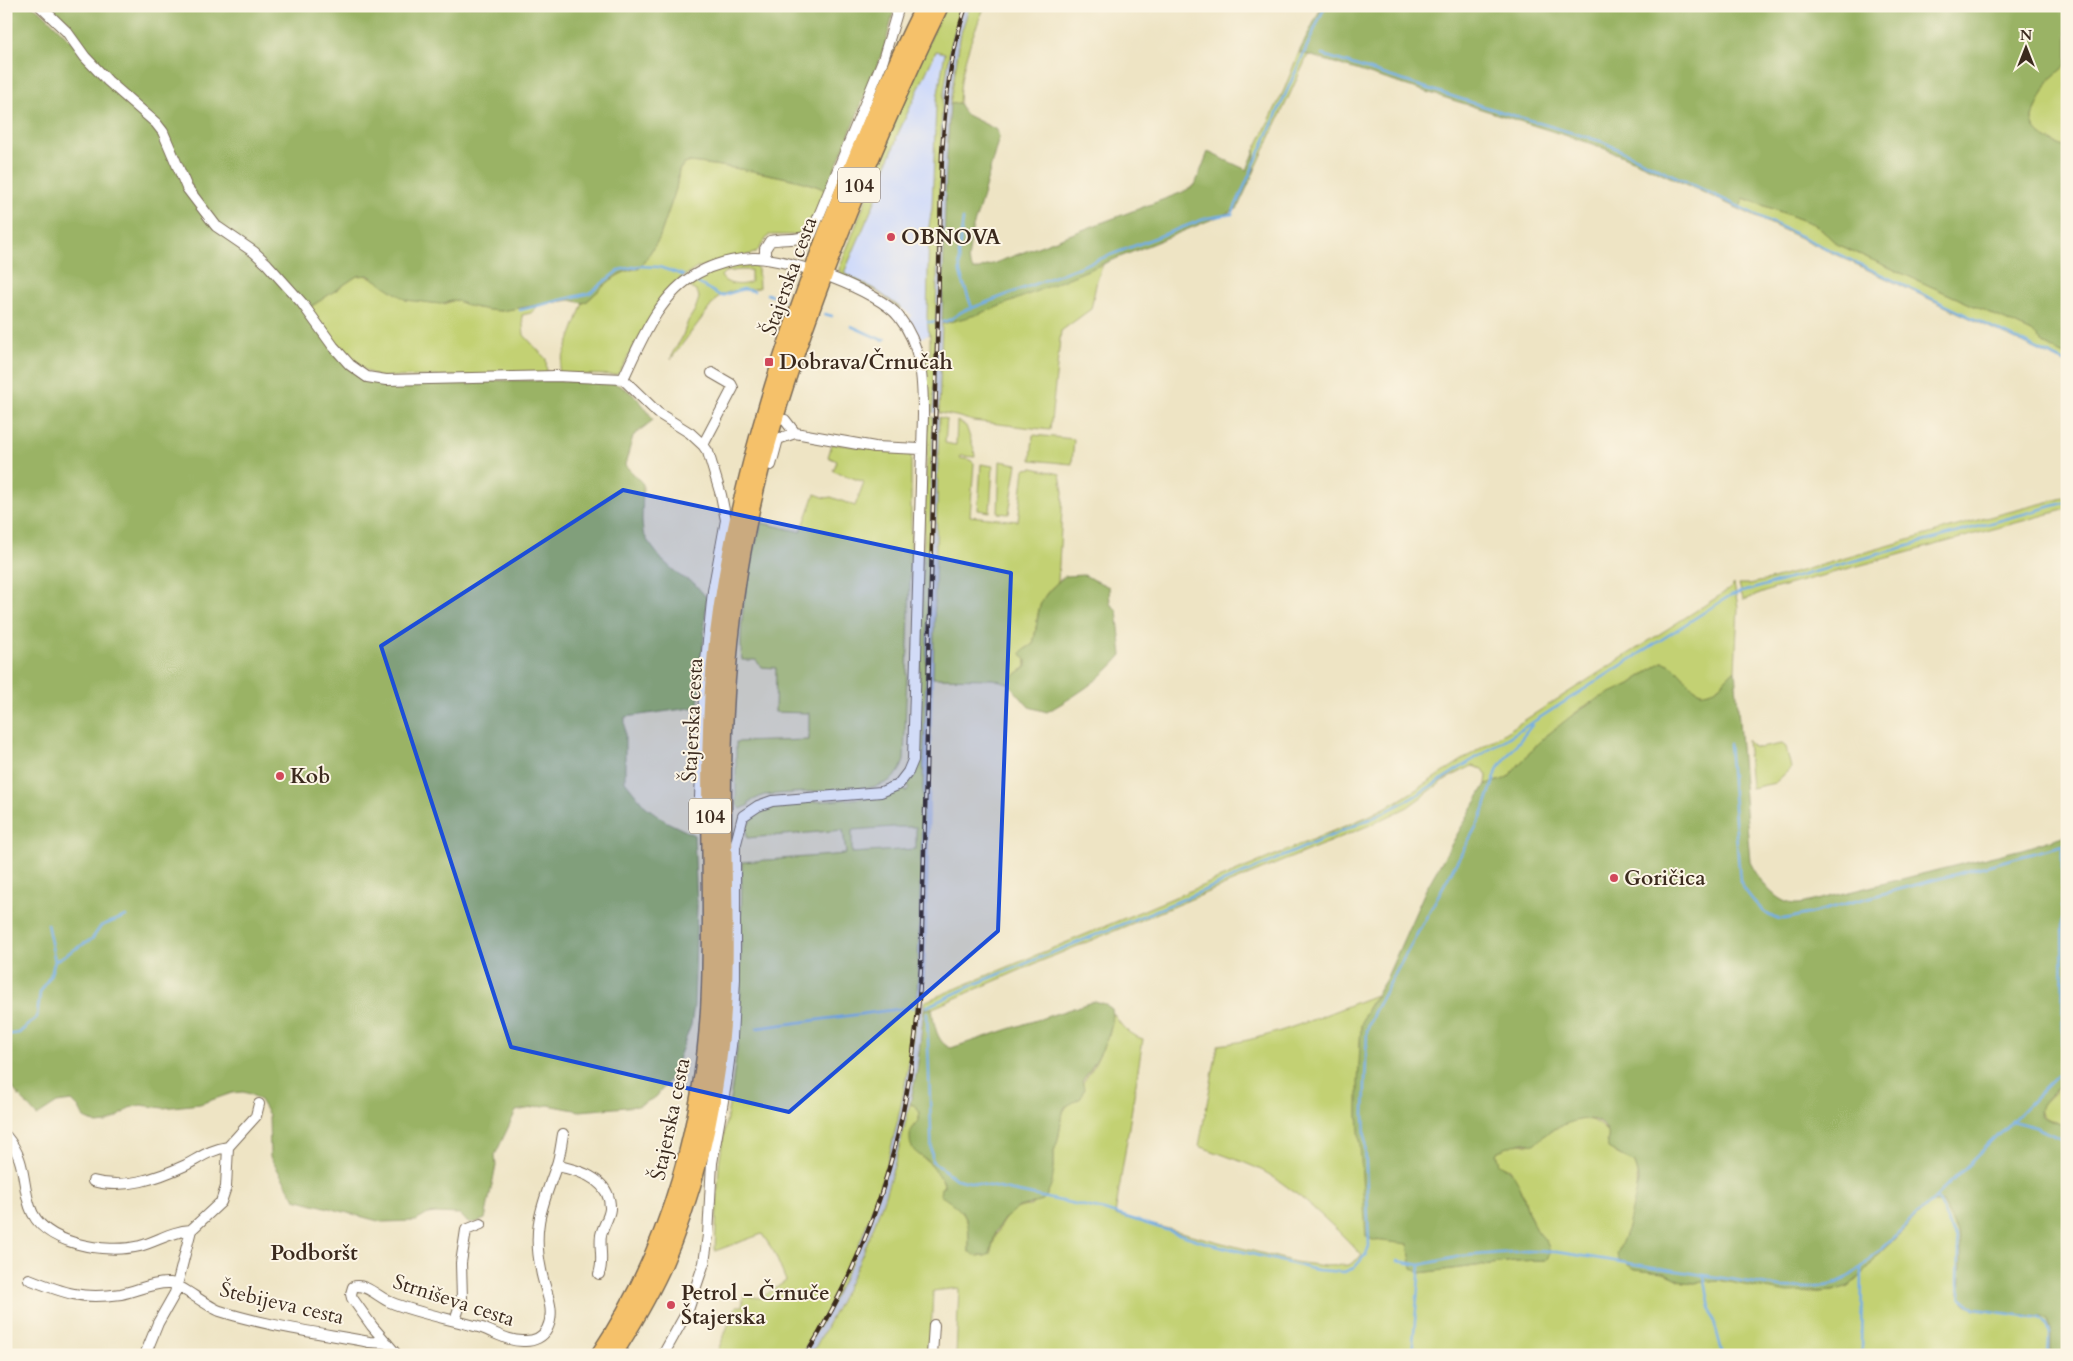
<svg xmlns="http://www.w3.org/2000/svg" width="2073" height="1361" font-family="Cardo,serif">
<rect width="100%" height="100%" fill="#fcf5e5"/>
<filter id="ink" filterUnits="userSpaceOnUse"><feTurbulence type="fractalNoise" baseFrequency=".02" numOctaves="2"/><feDisplacementMap in="SourceGraphic" scale="10" xChannelSelector="R" yChannelSelector="G"/><feConvolveMatrix kernelMatrix="1 2 1 2 8 2 1 2 1" color-interpolation-filters="sRGB"/></filter>
<filter id="wash" filterUnits="userSpaceOnUse"><feTurbulence type="fractalNoise" baseFrequency=".0096" numOctaves="4" result="noise"/><feDisplacementMap in="SourceGraphic" scale="20" xChannelSelector="R" yChannelSelector="G"/><feGaussianBlur stdDeviation="1.12" result="paint"/><feColorMatrix in="noise" values="0 0 0 0 0 0 0 0 0 0 0 0 0 0 0 0 0 1.4 0 .05"/><feComposite in="paint" operator="in"/></filter>
<g filter="url(#wash)">
<rect width="100%" height="100%" fill="#eee4c4"/>
<path fill="#cfdafa" d="M937,51L945,53L936,105L933,192L929,226L927,317L929,335L918,339L908,322L911,315L875,289L844,273L876,199L895,138Z"/>
<path fill="#bac4de" d="M961,6H970L961,33L950,104L946,173V221L939,413H933L939,154L942,108L950,49Z
M933,417H939L927,931L922,1029L917,1071L896,1161L873,1228L852,1277L811,1355H801L817,1331L852,1264L877,1197L886,1169L917,1004Z"/>
<path fill="#c3d173" stroke="#7f7e48" fill-rule="evenodd" d="M945,6H961L950,49L942,108L933,413L926,408L922,357L930,356V334L929,335L927,317L929,226L932,208L936,105L945,53L936,51L896,138L897,139L883,174L876,199L844,273L874,289L901,308H899L878,292L841,275L839,269L874,179L872,178L874,163Z
M970,6H985C971,38 960,68 959,103L950,104L961,33Z
M1299,52L1308,55L1254,172L1255,150L1284,90Z
M2067,64V148C2053,143 2031,134 2032,117L2049,80Z
M689,162C712,164 812,179 826,191L807,232L795,235H769L759,249L755,253L697,268L680,279L655,309L619,373L615,375L558,374L560,365L583,303L586,302C605,286 614,272 640,268L659,239L676,189L679,171L683,165Z
M1743,198L1816,225L1837,244L2032,332C2042,343 2053,351 2067,356V364L1739,209Z
M1104,262L1097,280L1091,309L1061,331L1050,430L973,421L956,416L939,413L942,324C998,309 1050,285 1104,262Z
M749,263L753,264L758,269L759,288C744,291 730,288 717,298L671,359L673,352L682,338L688,321L695,310L699,298L698,293L687,285C707,272 726,266 749,263ZM740,270H751V282C743,286 726,286 721,276L725,272Z
M364,275L377,280L406,300L444,304L455,300L477,308L501,311L540,304L531,313L522,315L524,335L546,359L547,375L378,377L352,363L309,308L357,276Z
M928,417H933L917,1004C915,1025 911,1047 908,1068C891,1170 858,1268 801,1355H716L736,1306H742L744,1296L761,1298L786,1281L774,1252L762,1234L715,1251L719,1163L732,1088L740,1026L742,862L846,854L843,830L747,838L746,827L761,809L770,805L879,797L889,795L901,788L906,792L909,788L906,784L915,769L917,755ZM893,827H916V849L852,853V830Z
M939,417L947,419L945,443L956,445L957,421L966,426L974,449L975,457L961,456L960,458L970,460L974,463L970,516L1018,521L1024,469L1033,468L1060,474L1063,492L1058,582C1033,603 1040,615 1033,644L1025,649L1026,667L1016,674L1008,683L993,679L933,678Z
M1033,435L1074,439L1072,464L1031,460Z
M832,444L911,452V553L904,760C899,777 889,783 873,787L764,795L749,802V805L741,809L737,805L736,802V742L809,740V713L775,712L776,668L761,667L756,660H742C737,625 750,558 762,523L801,532L815,494L826,498L831,497L855,506L864,482L833,471L837,461L828,457Z
M1000,461L1017,464L1009,514L998,513Z
M981,464L993,466L990,512L978,510Z
M2067,497V509L1773,589L1747,599H1743L1739,584H1749L1769,580L1978,520Z
M1734,584L1738,607L1735,670C1728,676 1722,684 1715,689C1692,705 1684,664 1662,662L1630,684L1583,707L1541,740L1508,777L1502,780L1486,784L1487,775L1483,769L1472,766L1446,779L1408,807L1375,823L1034,964L933,1008L924,1009V1002L931,999L1369,816L1398,801L1730,589Z
M1747,740L1753,747L1760,748L1782,744L1786,747L1791,768L1775,783L1751,788Z
M1376,995L1368,1008L1361,1026L1360,1042L1358,1116L1363,1166L1405,1243L1408,1244L1411,1261L1420,1273L1515,1261L1546,1260L1548,1257L1543,1238L1538,1233L1528,1212L1522,1191L1510,1169L1499,1164L1496,1154L1498,1151C1508,1147 1518,1140 1528,1145C1553,1131 1587,1102 1609,1134L1607,1142L1614,1152L1634,1163C1643,1185 1632,1215 1625,1237C1622,1245 1618,1250 1618,1259L1636,1269L1663,1272L1684,1282L1694,1283L1717,1280L1810,1293L1833,1291L1856,1281L1861,1276L1881,1252L1932,1202H1941C1965,1242 1963,1248 1959,1293L1965,1303L1975,1309L2042,1317L2047,1320L2051,1333V1355H956L959,1288L933,1291L930,1355H811C834,1314 856,1272 873,1228C889,1188 900,1146 910,1104L916,1106L920,1113L918,1123L913,1126L924,1159C931,1162 944,1179 944,1186L941,1188L962,1212L969,1224V1252C975,1256 983,1258 990,1254C996,1233 1004,1206 1031,1206L1054,1168V1151L1058,1140L1063,1112L1094,1066L1110,1032L1113,1013C1122,1027 1127,1034 1143,1039L1115,1215L1295,1262L1324,1266L1349,1265L1362,1256C1339,1230 1299,1193 1270,1175C1253,1164 1219,1154 1199,1146L1218,1045C1273,1039 1325,1014 1376,995Z
M2067,1080V1118L2060,1124C2049,1119 2039,1119 2041,1105Z"/>
<path fill="#9ab365" stroke="#6a6e42" d="M6,6H33L43,13L159,130L203,215L256,257L364,380L607,381C629,387 642,401 653,420L633,436L625,465L643,484L642,521L643,532L647,540L662,560L680,576L694,583L707,598L698,707L625,717V781L645,806L667,822L694,835L697,906L694,1005L691,1025L671,1078L656,1097L638,1106L580,1111L548,1105L516,1111L495,1155L496,1165L485,1219L478,1222L468,1223L460,1214L436,1213L428,1214L416,1221L382,1222L295,1199L270,1157L269,1115L260,1100L250,1094L243,1092L232,1093L200,1104L163,1108L141,1105L129,1108L118,1117L106,1123L97,1124L84,1118L79,1108L72,1101L57,1103L37,1116L6,1081Z
M45,6H895L885,46L826,191C813,179 712,164 689,162L683,165L679,170L676,189L659,239L640,268C614,271 605,286 586,302L583,303L570,300L501,311L488,310L469,306L455,300L440,304L406,300L368,275L357,276L309,308L220,226L197,198L165,131L120,91Z
M1322,6H2067V64L2049,80L2032,117C2031,134 2053,143 2067,148V356C2053,351 2042,343 2032,332L1837,244L1816,225L1744,198L1739,209L1642,164L1593,144L1299,52Z
M959,103L965,114L997,130L999,137L980,206L972,230L968,260L973,270L979,269L1183,192L1195,185L1208,152L1247,170L1255,150L1254,172L1237,209L1003,305L976,315L942,324L946,173L950,104Z
M1084,575L1109,587L1110,604L1117,610L1122,655C1101,680 1075,696 1047,712L1029,707L1008,683L1016,674L1026,667V660L1021,654L1022,651L1033,644C1042,606 1032,604 1065,576Z
M1662,662C1684,664 1692,705 1715,689C1722,684 1728,676 1735,670L1750,862C1758,878 1776,905 1797,904C1802,904 1807,902 1813,901L2022,849L2067,835V1080C2060,1086 2033,1106 2042,1116C2046,1120 2055,1122 2060,1124L2067,1118V1355H2051V1333L2047,1320L2042,1317L1975,1310L1965,1303L1959,1293C1962,1249 1966,1241 1941,1202H1932L1881,1252L1861,1276L1849,1286L1833,1291L1788,1293L1717,1280L1694,1283L1684,1282L1663,1272L1635,1269L1618,1259L1617,1254L1628,1227L1639,1181L1634,1163L1608,1148C1607,1144 1609,1137 1608,1133C1598,1107 1564,1124 1549,1132C1543,1135 1539,1141 1534,1145L1522,1142L1498,1151L1496,1154L1499,1164C1519,1170 1522,1195 1528,1212C1530,1218 1534,1224 1537,1230C1540,1235 1546,1239 1548,1245C1550,1251 1550,1255 1546,1260L1515,1261L1420,1273L1412,1268L1408,1244L1373,1240L1366,1237L1358,1116V1083L1361,1026L1364,1015L1386,979L1426,889L1486,784L1502,780L1508,777L1541,740L1570,717L1597,699L1630,684Z
M1095,1001L1105,1004L1112,1009C1117,1030 1094,1065 1082,1081L1084,1088L1081,1098L1065,1107L1063,1112L1058,1140L1054,1151V1168L1052,1183L1046,1197L1040,1202L1019,1207L1003,1220L996,1231L990,1254C983,1258 975,1256 969,1252C969,1218 970,1215 940,1195L941,1188L944,1186C944,1178 940,1178 936,1173C934,1170 934,1166 930,1163C922,1155 909,1153 910,1137C910,1127 919,1124 920,1113L916,1106L910,1104L917,1071L924,1009L932,1008C934,1023 936,1043 951,1048Z"/>
<g fill="none" stroke-linecap="round" stroke-linejoin="round">
<path stroke="#74afe5" stroke-width="2.5" d="M1323,55L1489,108L1603,142L2067,363
M963,219L959,253L960,273L972,308
M696,282L721,296L743,289L754,291
M767,294L784,300
M520,310L590,293L619,270L639,266L659,267L683,275
M825,314L832,316
M928,322H934
M943,322C955,320 958,310 972,308L1207,218L1232,214L1325,6
M851,326L882,340L885,339
M1729,744L1740,881C1746,893 1766,920 1781,919C1790,919 1800,915 1808,914L2067,844
M2062,846L2063,1070
M47,924L55,961
M926,1007L973,985L1179,901L1377,816L1412,798L1533,722L1731,595L2067,502
M927,1012L932,1161L956,1179L1104,1210L1207,1243L1317,1270L1344,1272L1354,1268L1366,1254L1369,1246L1364,1113L1367,1030L1374,1012L1481,818L1498,768L1532,725
M757,1028L914,1007
M6,1035L19,1033L37,1017L40,993L50,976L55,961L92,939L101,926L126,916
M2012,1121L2035,1127L2067,1141
M1936,1197L1956,1238L1959,1251L1958,1283L1961,1297L1975,1309L2040,1318C2052,1327 2049,1342 2048,1355
M1398,1261L1420,1265L1462,1256L1526,1251L1557,1252L1780,1287L1811,1288L1832,1285L1847,1278L1862,1267L1936,1197L2067,1066
M1704,1276L1710,1307L1723,1355
M1412,1355L1420,1265
M1861,1355L1862,1267"/>
</g>
</g>
<g filter="url(#ink)">
<g fill="none" stroke-linecap="round" stroke-linejoin="round">
<g stroke="#7a6b58" stroke-width="12">
<path id="street" d="M40,6L67,32L85,57L108,81L156,123L163,132L187,188L216,226L254,252L267,264L302,303L333,346L350,365L367,377L386,380L556,376L623,379
M765,259V249L770,241C784,238 797,241 811,235L883,60L899,6
M785,420L795,433L875,447L921,449
M703,445L733,388L731,384L712,373
M771,465L778,439L795,433
M6,1136C27,1161 21,1180 30,1207C42,1245 107,1254 140,1246C158,1241 172,1231 191,1230
M557,1166C580,1170 611,1180 610,1209C609,1218 603,1226 601,1235C599,1248 604,1261 599,1274
M93,1181C124,1190 158,1178 186,1165C201,1157 212,1149 228,1147L256,1116L259,1104
M29,1279C64,1293 82,1300 121,1294C137,1291 153,1282 170,1283C180,1284 206,1306 220,1311C266,1326 321,1333 369,1342L387,1343
M455,1320L462,1299L461,1263L466,1230L481,1224
M145,1355L158,1323L175,1293L191,1230L221,1202L226,1187L228,1147
M397,1355L372,1326L352,1298L351,1294L353,1287C364,1282 380,1298 390,1302C419,1314 452,1319 482,1328C496,1333 509,1342 525,1341C534,1341 543,1337 547,1329C557,1309 544,1290 541,1270C532,1228 542,1206 556,1167C560,1157 561,1145 563,1134
M663,1355L688,1310L704,1263L708,1235L712,1163L726,1084L732,1038L735,979V847L743,816L758,806L772,801L881,792L898,785L908,772L913,760L923,415C923,380 922,346 899,317C880,291 786,257 753,258C735,259 714,264 698,273C659,294 641,341 623,379L658,413L690,433L703,445L708,452L721,495L726,520L713,591L705,671L700,798
M932,1355L934,1325"/>
</g>
<g stroke="#7a6b58" stroke-width="19">
<path id="primary" d="M599,1355C671,1247 706,1117 710,988C714,872 704,757 717,642C734,498 777,361 829,227C858,152 888,78 924,6
M613,1355C631,1327 648,1298 662,1268C693,1198 714,1112 721,1036C728,961 723,886 723,810C722,739 726,669 735,599C751,477 791,360 835,246C867,165 901,85 940,6"/>
</g>
<use href="#street" stroke="#fff" stroke-width="10"/>
<use href="#primary" stroke="#f5c16b" stroke-width="16"/>
<g stroke="#3b2a1e" stroke-width="4.5">
<path id="rail" d="M806,1355C881,1234 914,1107 921,967L942,154C945,104 950,54 966,6"/>
</g>
<use href="#rail" stroke="#fcf5e5" stroke-width="2.5" stroke-dasharray="8" stroke-linecap="butt"/>
</g>
</g>
<path fill="#1d4ed8" fill-opacity="0.2" stroke="#1d4ed8" stroke-width="4" stroke-linejoin="round" d="M623,490L1011,573L998,931L789,1112L511,1047L381,646Z"/>
<g fill="#d1495b" stroke="#fcf5e5" stroke-width="2">
<circle cx="891" cy="237" r="5"/>
<rect x="764" y="357" width="10" height="10" rx="2.5"/>
<circle cx="280" cy="776" r="5"/>
<circle cx="1614" cy="878" r="5"/>
<circle cx="671" cy="1305" r="5"/>
</g>
<g text-anchor="middle" stroke-width="4" stroke-linejoin="round" paint-order="stroke">
<g fill="#fcf5e5" stroke="#75675a" stroke-width="1">
<rect x="838" y="167.5" width="42" height="35" rx="4"/>
<rect x="689" y="798.5" width="42" height="35" rx="4"/>
</g>
<g font-size="20" font-weight="bold" fill="#3b2a1e">
<text x="859" y="192">104</text>
<text x="710" y="823">104</text>
</g>
<g font-size="21" font-weight="bold" fill="#3b2a1e" stroke="#fcf5e5" text-anchor="start">
<text x="901" y="244">OBNOVA</text>
<text x="779" y="369">Dobrava/Črnučah</text>
<text x="290" y="783">Kob</text>
<text x="1624" y="885">Goričica</text>
<text x="681" y="1300">Petrol - Črnuče<tspan x="681" dy="24">Štajerska</tspan></text>
</g>
<g font-size="21" fill="#3b2a1e" stroke="#fcf5e5">
<text transform="translate(789 276) rotate(-70)" y="7">Štajerska cesta</text>
<text transform="translate(692 720) rotate(-87)" y="7">Štajerska cesta</text>
<text transform="translate(670 1119) rotate(-78)" y="7">Štajerska cesta</text>
<text transform="translate(454 1300) rotate(18)" y="7">Strniševa cesta</text>
<text transform="translate(282 1303) rotate(13)" y="7">Štebijeva cesta</text>
</g>
<g font-size="22" font-weight="bold" fill="#3b2a1e" stroke="#fcf5e5">
<text x="314" y="1260">Podboršt</text>
</g>
</g>
<rect width="2073" height="1361" fill="none" stroke="#fcf5e5" stroke-width="25"/>
<g transform="translate(2026 48)" stroke="#fcf5e5" stroke-width="4" paint-order="stroke">
<path d="M0-4L9 19L0 12L-9 19Z" fill="#3b2a1e"/>
<text y="-8" font-size="14" font-weight="bold" text-anchor="middle" fill="#3b2a1e">N</text>
</g>
</svg>
